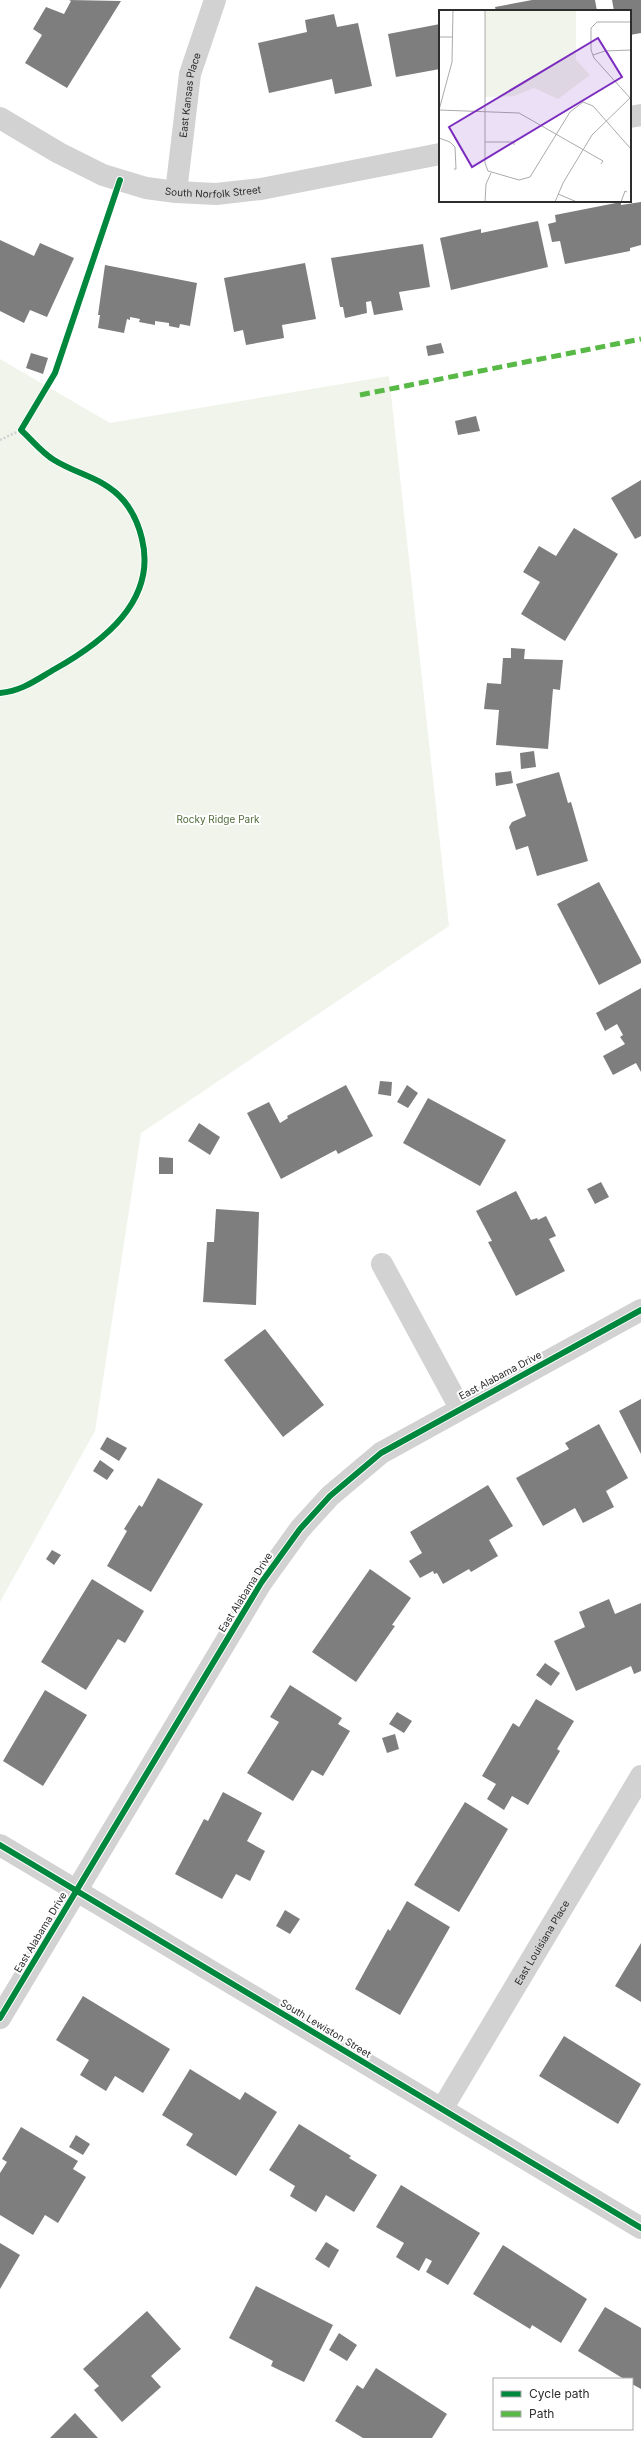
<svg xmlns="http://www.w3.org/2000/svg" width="641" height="2438" font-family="Inter,sans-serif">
<rect width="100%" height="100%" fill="#fff"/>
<path fill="#f0f4ea" d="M0,359L110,423L389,376L449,926L141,1133L95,1431L0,1602Z"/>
<path fill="#7e7e7e" d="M69,0L121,1L67,88L25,63L42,35L33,29L46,7L64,14L71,1Z
M532,0H595L597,11H496L495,7Z
M612,0H641V33L630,35V11H614Z
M334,14L337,27L358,23L372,86L335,94L332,79L269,93L258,43L307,32L305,20Z
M440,24V69L396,77L388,34Z
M621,202V205L641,202V245L630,248V251L565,264L560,241L552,242L548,224L556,222L555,215Z
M538,221L548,267L451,290L440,238L481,229V233Z
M0,240L34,256L40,243L74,258L47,317L30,310L24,323L0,311Z
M423,244L430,287L399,292L403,310L374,315L371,301L366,302L367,313L345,318L343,307H340L331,258Z
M305,263L316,319L282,325L284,338L246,345L243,330L234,332L224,278Z
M105,265L197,283L190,326L180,324L179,328L169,326V323L155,321V325L139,322L140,319L130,317V320L127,319L124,333L98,328L100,315H98Z
M441,343L444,353L428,356L426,346Z
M31,353L48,358L43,374L26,368Z
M476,416L480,431L458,435L455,421Z
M641,480V536L635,539L611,498Z
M574,528L618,554L565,641L521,614L540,582L523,572L539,546L556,556Z
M511,648L525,649L524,659L563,660L560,690L553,689L548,749L496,745L499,710L484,709L487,683L501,684L503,658H511Z
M534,751L536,767L521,769L520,753Z
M511,771L513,783L496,786L495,773Z
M559,772L568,803L571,802L588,861L537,876L528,846L516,850L509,827L512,822L526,816L516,784Z
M599,882L641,960V963L599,985L557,904Z
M641,988V1072L636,1063L613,1075L603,1056L625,1044L620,1037L623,1035L617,1024L605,1031L596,1013Z
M380,1081L392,1082L391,1096L378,1094Z
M346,1085L373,1136L338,1154L336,1150L281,1179L247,1113L269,1102L280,1123L288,1118L287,1116Z
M407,1085L418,1093L408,1108L397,1102Z
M428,1098L506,1140L480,1186L403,1143Z
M199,1123L220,1137L210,1155L188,1141Z
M159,1157L173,1158V1174H159Z
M601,1182L609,1197L595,1204L587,1189Z
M516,1191L531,1220L537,1218L538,1220L546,1216L556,1236L549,1239L565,1271L516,1296L488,1242L492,1241L476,1211Z
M216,1209L259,1212L256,1305L203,1302L207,1242H214Z
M265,1329L324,1405L283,1437L224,1360Z
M641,1399V1454L619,1411Z
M599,1424L628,1478L606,1491L614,1507L583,1523L575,1508L543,1526L516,1478L569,1449L565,1443Z
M107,1437L127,1448L119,1461L100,1449Z
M100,1460L114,1470L107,1480L93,1471Z
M158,1478L203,1504L151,1592L107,1566L127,1531L124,1529L139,1505L142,1507Z
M488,1485L513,1526L489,1540L498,1556L471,1572L469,1569L443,1584L437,1573L434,1574L433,1571L420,1578L409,1561L422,1553L410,1532Z
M52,1550L61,1555L54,1565L46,1559Z
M370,1569L411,1598L392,1625L395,1626L356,1682L312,1652Z
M92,1579L144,1611L125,1643L118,1639L86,1690L41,1662Z
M609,1599L615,1614L641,1603V1671L634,1674L631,1666L576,1691L554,1641L585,1627L579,1612Z
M545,1663L560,1673L551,1686L536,1675Z
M290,1685L342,1718L338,1724L350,1731L323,1776L312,1770L293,1801L247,1773L279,1722L270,1717Z
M45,1690L87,1715L43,1786L3,1761Z
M536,1699L574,1721L557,1749L560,1751L528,1805L512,1796L504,1810L487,1799L496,1784L482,1776L513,1723L519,1727Z
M397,1712L412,1721L404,1733L389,1724Z
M395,1734L399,1749L387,1753L382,1738Z
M223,1792L262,1813L247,1841L265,1851L250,1881L236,1874L222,1899L175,1874L204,1819L208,1821Z
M465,1802L508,1829L459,1912L414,1885Z
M407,1901L450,1927L400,2015L355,1989L388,1929L390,1931Z
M285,1910L300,1919L290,1934L276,1926Z
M641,1943V2002L615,1986Z
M83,1996L170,2049L143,2093L115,2076L106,2091L80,2075L89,2060L56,2040Z
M564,2036L641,2084L618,2124L539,2076Z
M190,2069L240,2100L245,2092L277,2112L236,2176L186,2145L193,2134L162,2115Z
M299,2124L351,2156L349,2158L377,2175L354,2212L326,2195L316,2212L290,2196L295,2186L269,2170Z
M21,2127L78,2161L73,2169L86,2177L58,2223L45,2215L33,2235L0,2215V2173L7,2162L2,2159Z
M76,2135L90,2144L83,2155L69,2147Z
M401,2185L480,2233L448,2285L426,2272L432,2261L426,2258L419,2271L396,2257L404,2243L376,2227Z
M326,2242L339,2250L329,2268L315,2259Z
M0,2243L20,2255L0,2289Z
M503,2245L587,2299L561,2343L532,2325L530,2329L473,2294Z
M256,2286L333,2325L304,2382L271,2366L273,2361L229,2338Z
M605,2307L641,2328V2389L632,2384V2379H624L578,2351Z
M147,2311L181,2349L151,2376L161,2387L122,2422L94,2390L99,2386L83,2369Z
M339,2333L357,2345L347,2361L329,2350Z
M376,2368L447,2414L432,2438H363L335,2421L357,2385L363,2389Z
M75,2413L98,2438H50Z"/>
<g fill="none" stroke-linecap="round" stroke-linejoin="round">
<path stroke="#d2d2d2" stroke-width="2.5" stroke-dasharray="2 2" stroke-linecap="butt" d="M0,440L21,430L55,373L110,209
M0,693C22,691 36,680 55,669C103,642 157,601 142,539C139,526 133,512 124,501C105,478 78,475 54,460C42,453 31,439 21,430"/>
<g stroke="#d2d2d2" stroke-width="22">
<path d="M630,117L641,115"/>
<path id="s1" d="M0,118L59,153L103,175L146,188L176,192L216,194L261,189L440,154"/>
<path id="s2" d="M176,192L190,74L215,0"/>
<path d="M382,1264L460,1408"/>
<path d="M0,1845L641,2228"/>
<path d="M0,2018L261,1583L300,1529L330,1496L381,1453L641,1310"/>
<path id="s3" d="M442,2109L641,1776"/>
</g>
<path stroke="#58b947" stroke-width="5" stroke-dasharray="10 5" stroke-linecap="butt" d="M360,395L641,339"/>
<g stroke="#fff" stroke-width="8">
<path id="cycleway" d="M0,693C22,691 36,680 55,669C103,642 157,601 142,539C139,526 133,512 124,501C105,478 78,475 54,460C42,453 31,439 21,430L55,373L120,180
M0,1845L641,2228
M0,2018L261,1583L300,1529L330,1496L381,1453L641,1310"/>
</g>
<use href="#cycleway" stroke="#00873e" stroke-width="6"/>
</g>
<g text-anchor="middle" stroke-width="4" stroke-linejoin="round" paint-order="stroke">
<g font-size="10" fill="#2d2d2d" stroke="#fff">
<text dy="4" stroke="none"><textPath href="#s2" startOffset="98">East Kansas Place</textPath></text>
<text dy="4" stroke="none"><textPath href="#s1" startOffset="230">South Norfolk Street</textPath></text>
<text transform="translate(500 1375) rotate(-28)" y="4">East Alabama Drive</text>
<text transform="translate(245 1592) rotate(-58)" y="4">East Alabama Drive</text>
<text transform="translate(40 1932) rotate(-59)" y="4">East Alabama Drive</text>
<text dy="4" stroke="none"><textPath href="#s3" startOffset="194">East Louisiana Place</textPath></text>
<text transform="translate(326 2028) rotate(31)" y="4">South Lewiston Street</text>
</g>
<g font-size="10" fill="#4f6a38" stroke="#fff">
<text x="218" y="823">Rocky Ridge Park</text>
</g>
</g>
<g transform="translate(439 10)">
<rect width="192" height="192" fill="#fff"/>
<path d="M46,0H137V50L151,65L119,89L95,78L75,86L46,87Z" fill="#f0f4ea"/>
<path fill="none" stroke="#ababab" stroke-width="1" d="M46,0V153L49,161L80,170L91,167L131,102L144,92L154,96L192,139M192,12H158L152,18V40L155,48L192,89M0,27H14M154,45L166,41L192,40M0,100L80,103L164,151L162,154M0,100L13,52L14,0M0,128L11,132L16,137L17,159H15M46,132H75V135M119,184L138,192M46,192L47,174L52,163M116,192L124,173L153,125L192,87M182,192L186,181L188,182"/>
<path fill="#7b2cbf" fill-opacity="0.15" stroke="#7b2cbf" stroke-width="2" d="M159,28L183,67L33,157L10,117Z"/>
<rect width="192" height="192" fill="none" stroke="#2d2d2d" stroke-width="2"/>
</g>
<rect x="493" y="2378" width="140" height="52" fill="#ffffff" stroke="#ababab"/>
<rect x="501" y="2391" width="20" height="6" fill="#00873e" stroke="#ababab"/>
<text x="529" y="2398" font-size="12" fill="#2d2d2d">Cycle path</text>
<rect x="501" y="2411" width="20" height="6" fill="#58b947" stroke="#ababab"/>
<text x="529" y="2418" font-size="12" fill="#2d2d2d">Path</text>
</svg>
